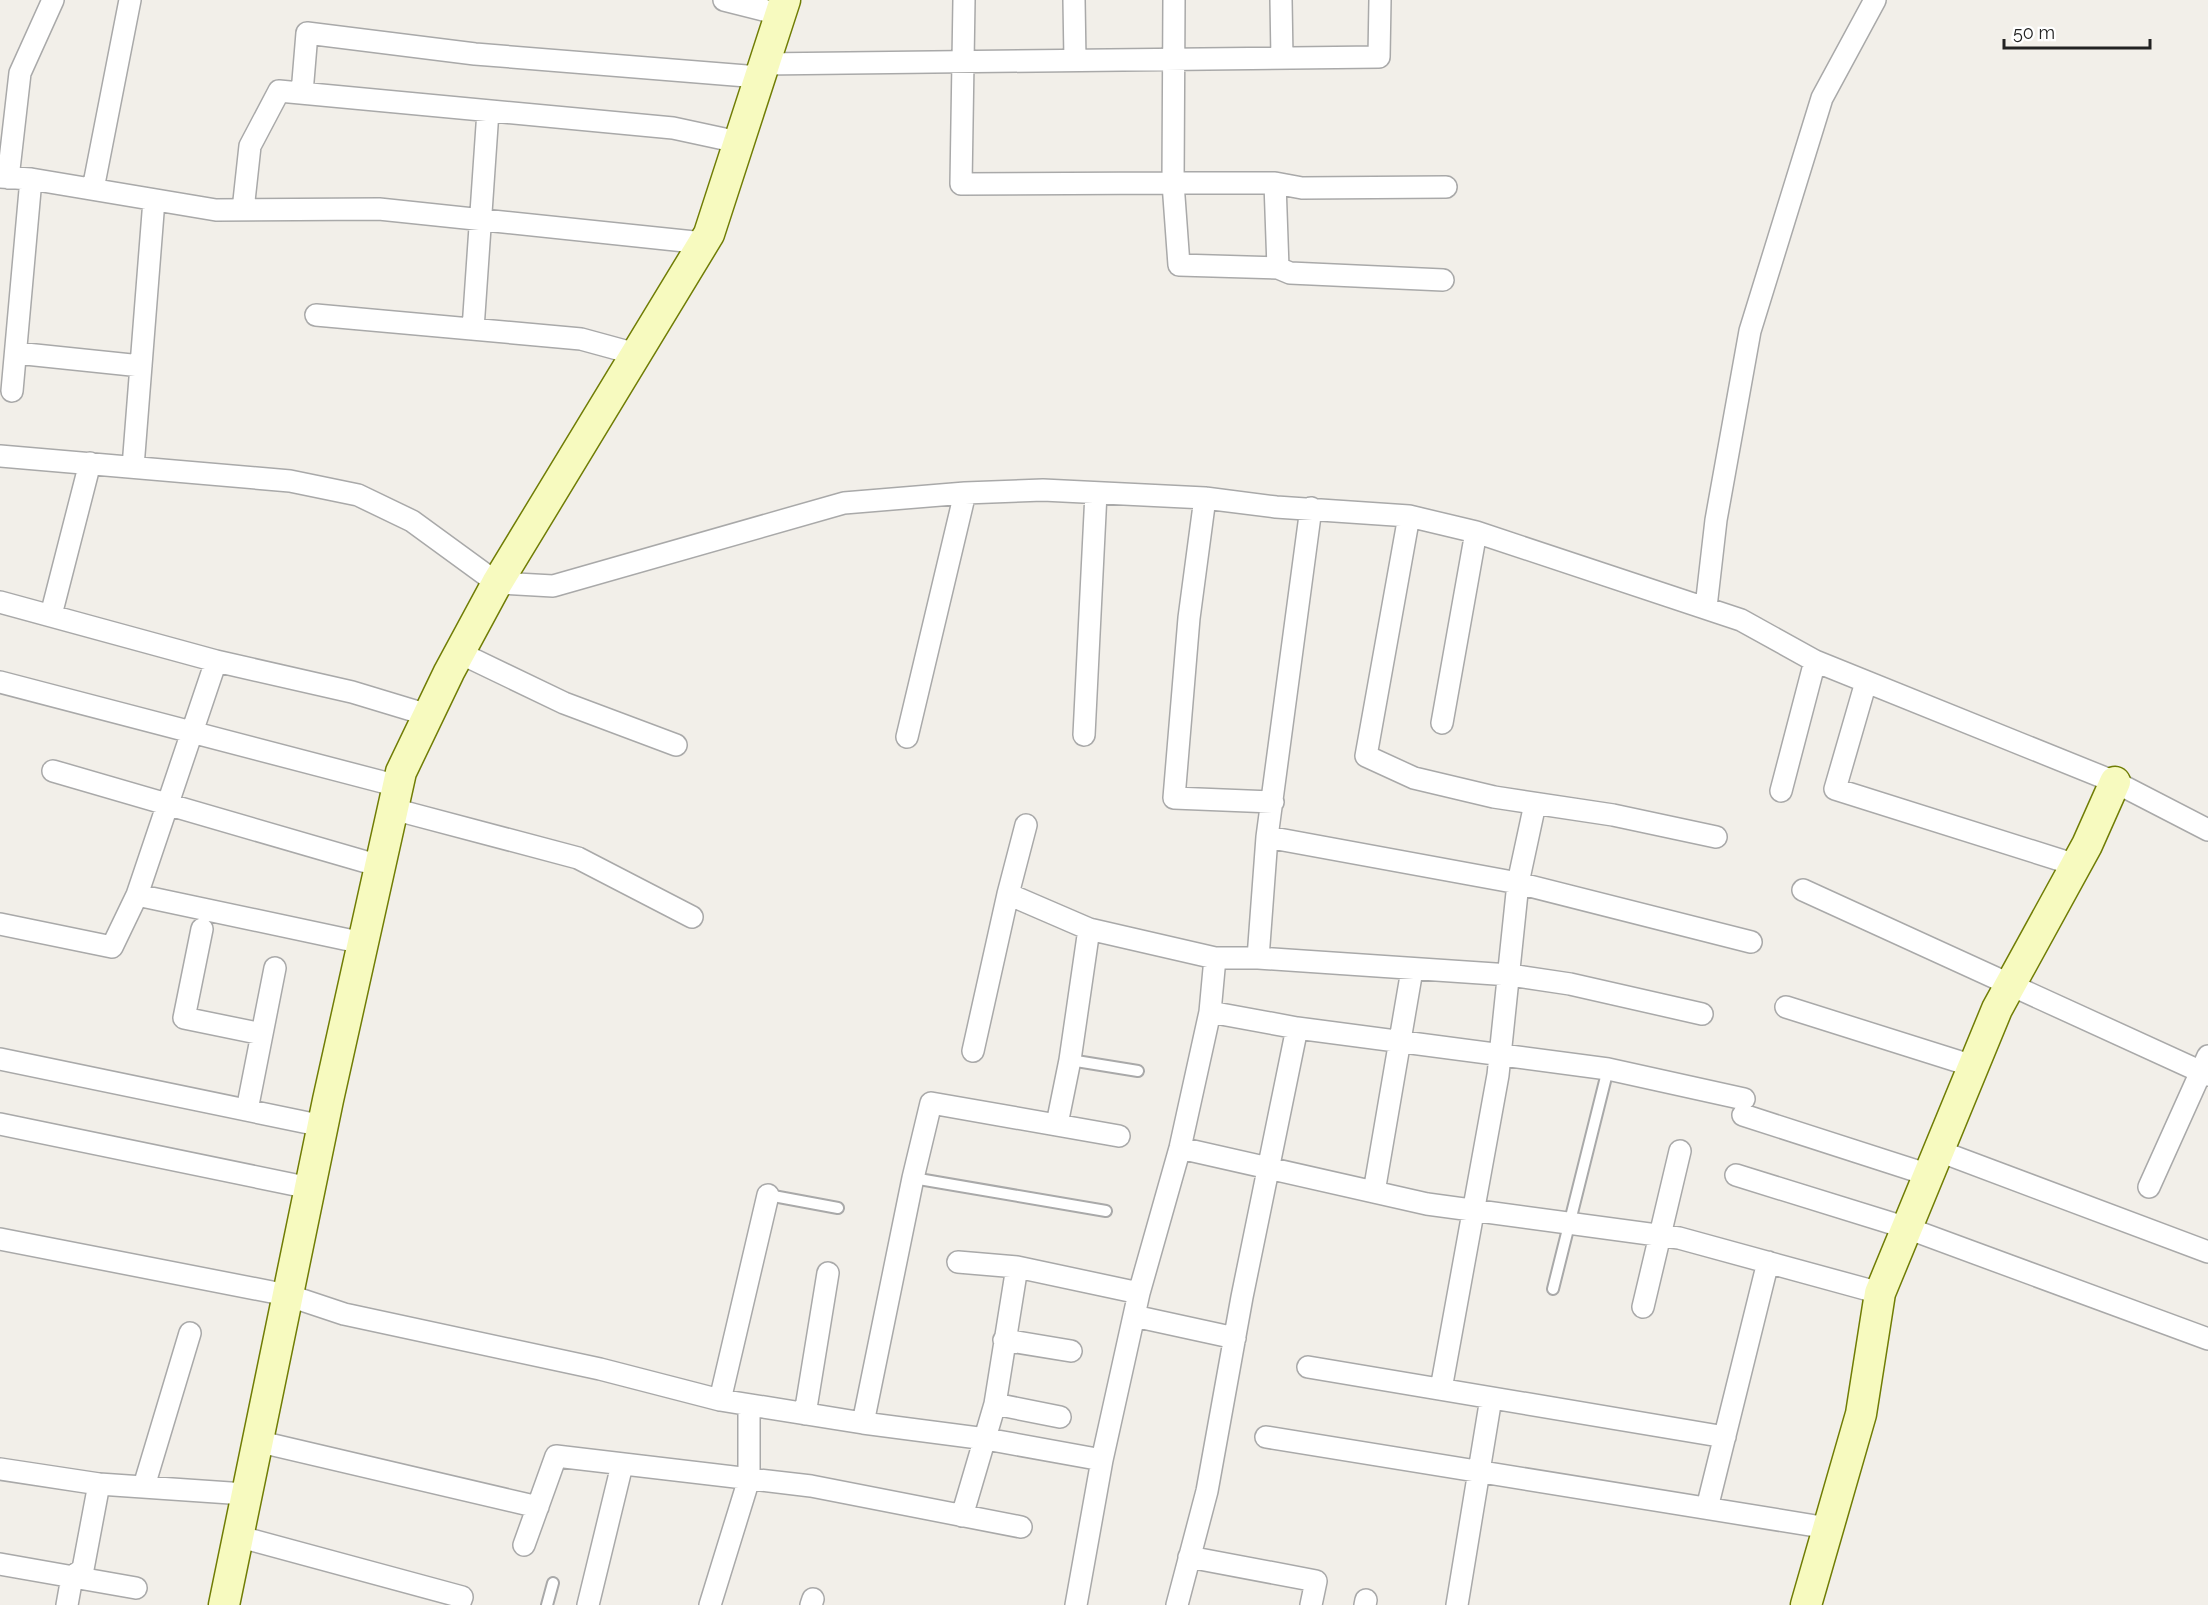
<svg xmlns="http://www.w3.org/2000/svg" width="2208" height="1605" font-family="Raleway,sans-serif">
<rect width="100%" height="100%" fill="#f2efe9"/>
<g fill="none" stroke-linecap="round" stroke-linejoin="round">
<g stroke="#a9a9a9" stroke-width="14">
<path id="lane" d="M1070,1060L1138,1071
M913,1178L1106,1211
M768,1195L838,1208
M1553,1289L1608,1069
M547,1605L553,1583"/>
</g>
<g stroke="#a9a9a9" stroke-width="24">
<path id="street" d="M724,0L779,14
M964,0L961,184L1173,183L1174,0
M1074,0L1075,60
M1281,0L1282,58
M763,64L1379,57L1380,0
M302,93L307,33L475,54L759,77
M0,177L31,179L216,210L379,209L704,243
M8,178L20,73L53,0
M1275,183L1278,268
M93,189L130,0
M243,210L250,146L279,91L673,128L738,142
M1443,280L1290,273L1278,268L1179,265L1173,183H1275L1302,188L1446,187
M316,315L581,339L636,354
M473,329L488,111
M16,353L141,366
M12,391L31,179
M0,456L290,481L358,495L412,521L497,583L553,586L844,503L965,493L1043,490L1205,498L1276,507L1409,516L1476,532L1741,620L1815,661L2115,782L2208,830
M133,467L154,200
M1205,498L1189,618L1174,798L1273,802
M1409,516L1366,756L1414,778L1494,797L1613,815L1716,837
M0,602L216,661L352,692L428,715
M1706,607L1716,520L1750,331L1822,98L1875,0
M51,615L90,463
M460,653L564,703L676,745
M0,682L398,786
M1866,682L1835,789L2076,865
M1442,723L1476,532
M1084,735L1096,493
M907,737L965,493
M53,771L380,866
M1781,791L1815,661
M393,809L578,858L692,917
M1267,837L1518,883L1751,942
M1803,890L2208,1075
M1008,894L1089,929L1215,958H1258L1510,975L1570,984L1702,1014
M137,895L363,943
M0,924L112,947L137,895L216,661
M202,929L184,1018L262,1034
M1258,958L1267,837L1311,508
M1786,1007L1973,1066
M1210,1012L1297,1028L1608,1069L1744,1099
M973,1051L1008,894L1026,825
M0,1059L323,1126
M247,1110L275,968
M1743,1115L1929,1175
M0,1124L310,1188
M1057,1124L1070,1060L1089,929
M1180,1148L1427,1204L1679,1238L1880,1293
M1939,1151L2208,1252
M1736,1175L1907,1228L2208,1339
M2149,1187L2208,1056
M1374,1192L1412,970
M0,1239L287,1295L344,1314L600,1369L720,1400L863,1423L986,1439L1102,1460
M958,1262L1017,1267L1139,1293
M1643,1307L1680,1151
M1134,1316L1235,1338
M1004,1340L1071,1351
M1308,1367L1725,1437
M1441,1389L1498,1075L1518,883L1535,804
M720,1400L768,1195
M995,1404L1060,1417
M805,1414L828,1273
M863,1423L913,1178L931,1103L1119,1136
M1266,1437L1828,1528
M256,1441L538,1507
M0,1469L99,1484L245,1494
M144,1486L190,1333
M1707,1508L1768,1262
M962,1516L995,1404L1017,1267
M237,1536L462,1597L459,1605
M524,1545L556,1456L811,1486L1021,1527
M1189,1557L1316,1581L1311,1605
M0,1564L136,1588
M67,1605L72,1577L83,1569L99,1484
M588,1605L622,1465
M710,1605L749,1479V1405
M811,1605L813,1599
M1076,1605L1102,1460L1139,1293L1180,1148L1210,1012L1215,958
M1177,1605L1207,1491L1242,1297L1297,1028
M1365,1605L1366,1600
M1457,1605L1491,1398"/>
</g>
<g stroke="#707d05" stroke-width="33">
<path id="secondary" d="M224,1605L328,1100L401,772L449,672L497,583L709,234L785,0
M1806,1605L1861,1414L1880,1293L1997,1009L2087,845L2115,782"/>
</g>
<use href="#lane" stroke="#fff" stroke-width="10"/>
<use href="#street" stroke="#fff" stroke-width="21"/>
<use href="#secondary" stroke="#f7fabf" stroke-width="30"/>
</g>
<path d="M2004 39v9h146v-9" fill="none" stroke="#222222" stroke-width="3"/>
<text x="2013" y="39" font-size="18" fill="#222222" stroke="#ffffff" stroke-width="4.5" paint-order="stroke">50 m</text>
</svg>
